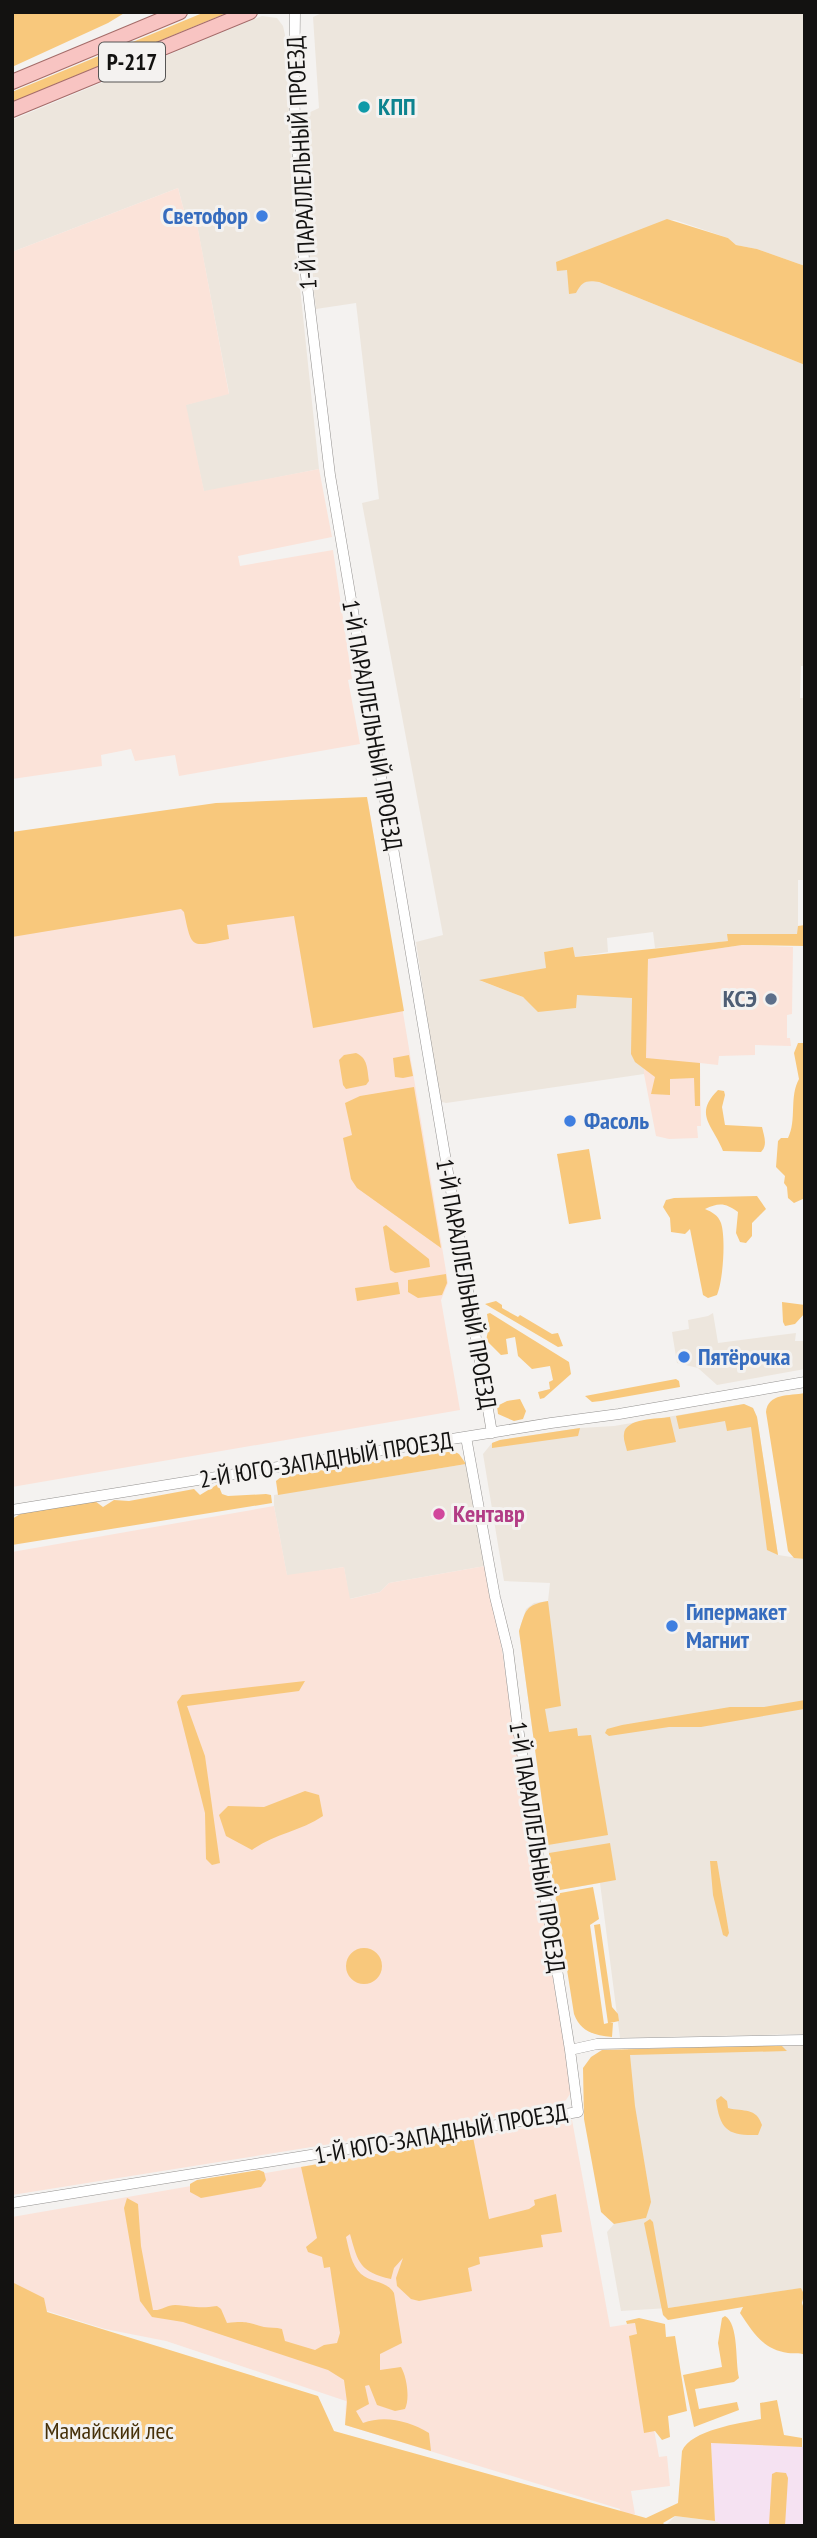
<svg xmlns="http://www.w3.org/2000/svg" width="817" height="2538" font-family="'PT Sans Narrow',sans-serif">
<rect width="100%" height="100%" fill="#f4f2f0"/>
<path fill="#ede6dd" d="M324,12H805V266L757,249L736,245L728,238L675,220H665L567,270L580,285L587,280L599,282L805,365V666H801L800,698H805V880H798V934H728L729,941L655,948L653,932L607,938L608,952L575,957L573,947L544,952L547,968L481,981L523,997L539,1012L577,991L648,994L644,1074L446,1103L439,1101L416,942L443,935L362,503L379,499L356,303L316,309L310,259L301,121L304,115L319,108L313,17Z
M262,16L277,18L283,26L285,35L297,259L319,469L204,492L185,405L229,393L197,225L188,226L178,188L12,252V120Z
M713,1313L718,1343L796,1333L795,1341H805V1369L717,1385L698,1368L677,1363L672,1332L689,1329L688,1320L708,1316Z
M744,1404L753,1408L757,1417L778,1555L805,1559V2034L620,2038L600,1883L554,1891L519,1631L526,1609L534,1603L548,1601L550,1583L504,1581L483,1454L492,1443L500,1440L580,1428L614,1426Z
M466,1464L485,1566L389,1583L380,1592L349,1599L344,1567L287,1576L274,1506V1495Z
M805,2044V2304L796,2289L668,2308L621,2311L607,2232L614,2224L646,2218L628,2049Z
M675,2516L715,2521L726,2526H665Z"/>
<path fill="#fbe3d9" d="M178,188L188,226L197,224L229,394L186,405L204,491L319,469L332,537L238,556L240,566L333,550L352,679L348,680L360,744L179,776L175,755L135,761L131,749L101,755L102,766L12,779V252Z
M368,802L448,1283L441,1300L460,1410L12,1487V859Z
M742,945L793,947L792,1014L787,1015V1038H790L791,1046L755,1045V1055L719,1056L718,1065L700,1063L701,1126H697L698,1138L669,1139L656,1136L644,1074L648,959Z
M274,1506L287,1575L344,1567L350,1599L380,1592L389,1583L485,1566L500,1637L539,1896L572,2091L566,2100L556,2108L12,2195V1552Z
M572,2120L610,2327L635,2323L659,2457L667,2456L670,2486L631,2491L635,2514L621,2516L620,2509L345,2425L346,2401L166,2341L105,2329L12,2300V2217Z"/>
<path fill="#f5e2f2" d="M711,2443L805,2447V2526H726L715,2521Z"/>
<path fill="#f8c87c" d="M12,12H126L108,23L12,67Z
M205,12H229L12,102V92Z
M667,219L728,238L736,245L757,249L805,266V365L599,282C587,280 582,281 576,293L569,294L567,270L557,271L556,262Z
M367,797L404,1011L313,1028L294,916L227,925L229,939C192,946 192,952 184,912L181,909L12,937V832L216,803Z
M805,925V946L742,945L648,959L646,1058L700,1063V1106H695L694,1078L670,1079V1095L651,1094L655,1077L635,1062L631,1054L632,998L577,995L576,1008L538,1012L523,997L479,980L546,968L544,952L573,947L575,957L728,941L727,934H797L798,926Z
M798,1043H805V1198L794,1203L788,1198L787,1187L784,1183L785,1176L776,1167L778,1141L781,1138H788C797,1120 789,1097 799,1079L794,1053Z
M356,1053C368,1058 367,1069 369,1081L366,1085L346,1089L343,1085L339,1060L344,1055Z
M409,1055L413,1076L403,1078L395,1077L393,1058Z
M414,1087L441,1248L357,1188L351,1179L343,1138L352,1135L345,1103L360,1096Z
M718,1090L724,1091L725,1095L722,1107L725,1125L762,1127C764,1136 768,1145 761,1152L723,1151C713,1125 693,1115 718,1090Z
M589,1149L601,1219L569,1224L557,1154Z
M757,1196L766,1209L752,1223V1236L746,1243L740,1242L736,1233L738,1212C726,1203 719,1202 705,1209C712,1212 718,1215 721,1223C726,1238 723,1281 717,1295L708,1298L703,1295L690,1229L685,1234L671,1232L670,1218L663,1207L666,1200L674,1198Z
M386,1225L429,1259L430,1267L395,1273L390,1270L383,1227Z
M446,1274L447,1283L442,1295L418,1298L408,1292V1280Z
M398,1282L400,1294L357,1301L355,1288Z
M496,1301L502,1305V1308L518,1317L520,1315L552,1334L558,1333L563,1346L558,1347L485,1304Z
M782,1302L805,1305V1313L795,1324L785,1326L783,1322Z
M490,1313L569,1362L571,1374L544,1398L540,1399L538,1392L550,1389L549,1382L553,1380L550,1366L532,1369L518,1356L515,1337L506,1339L508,1354L501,1355L486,1340L489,1327L487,1314Z
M676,1379L679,1381L680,1387L601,1401L592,1402L585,1396Z
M805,1393V1559L794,1558L788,1551L766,1412C768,1393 789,1396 805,1393Z
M520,1399L526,1411L523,1419L514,1421L498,1414L497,1406L507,1401Z
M744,1404L753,1408L757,1417L778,1555L767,1550L751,1427L727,1431L725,1421L679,1429L676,1416Z
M670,1417L676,1442L627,1451C626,1446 623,1439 624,1434C625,1418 658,1419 670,1417Z
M580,1428L578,1436L492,1448V1443L500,1440Z
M450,1449L459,1454L466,1464L278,1495L276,1481L281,1477Z
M218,1484L222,1494L228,1496L266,1494L271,1495L272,1503L12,1545V1519L22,1513L95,1501L103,1507L114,1500L129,1501L194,1489L200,1495Z
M548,1601L561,1706L545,1709L549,1732L577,1728L578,1736L591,1735L608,1835L548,1845L519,1631C526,1610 525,1605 548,1601Z
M305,1681L299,1691L187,1706L205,1756L220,1863L212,1865L206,1859L205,1813L177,1702L182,1695Z
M805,1700L804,1709L701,1727H669L609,1736L605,1733L607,1729L622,1725L730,1707H764Z
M305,1791L319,1795L323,1816C301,1831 274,1834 252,1850L226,1836L219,1815L228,1806L264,1807Z
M610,1843L616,1880L554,1891L549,1853Z
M710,1861H717L729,1933L727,1937L723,1935L713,1895Z
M593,1887L599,1919L590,1925L604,2024L608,2023L594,1925L600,1924L612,2007L618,2014L619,2021L610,2023H613L612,2037C593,2035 581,2032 574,2014L555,1894Z
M346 1966a18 18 0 1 1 36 0a18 18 0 1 1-36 0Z
M781,2045L787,2051L630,2055L635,2106L651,2202L646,2218L614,2224L601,2212L584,2119L583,2068L591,2057L602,2050Z
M721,2096L727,2101L728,2108C744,2112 756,2107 762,2125L758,2135C728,2136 720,2130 716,2100Z
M473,2137L489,2219L529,2209L535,2205L534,2200L556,2194L562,2232L541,2235L543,2247L479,2257L480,2264L468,2268L472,2291L419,2301L411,2299L397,2286L396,2278L403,2258L394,2268L391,2279C360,2272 358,2263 350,2234L346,2237C349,2249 351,2265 361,2274C372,2283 387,2281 394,2293L402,2343L380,2354V2370L401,2367C407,2377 410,2399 405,2409L395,2411L377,2405L369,2385L365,2386L369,2404L356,2411L363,2423C385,2415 409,2421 429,2433L431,2451L345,2425L347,2402L344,2380L328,2370L183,2322L152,2317L140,2301L124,2208L127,2198L138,2204L141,2246L153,2310C161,2311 167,2305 175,2305C193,2306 198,2309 217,2306L221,2309L227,2323C246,2321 246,2322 264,2327C270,2328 276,2327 282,2329L285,2341L315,2350L324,2345L337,2343L340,2333L330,2267L324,2268L322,2257L308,2252L306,2247L317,2238L301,2167Z
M259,2170L264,2172L266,2180L261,2187L201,2198L190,2192V2184L197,2180Z
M650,2219L653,2222L668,2308L801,2288L804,2294L802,2303L805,2312V2355C798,2352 795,2354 788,2353C763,2350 753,2332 740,2313L743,2307L668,2320L663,2315L644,2223Z
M12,2282L44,2298L47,2312L318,2396L334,2431L646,2518L678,2503L682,2451C691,2430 740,2423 761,2419L760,2403L777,2400L784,2435L802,2438V2447L711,2443L715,2521L675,2516L663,2523L666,2526H12Z
M725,2316C739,2324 735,2361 739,2378L734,2382L695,2389L699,2409L737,2402L739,2410L694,2427L683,2375L722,2367L718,2343L722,2318Z
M639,2318L665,2324L666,2337L675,2336L687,2411L668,2416L670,2437L662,2440L655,2431L644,2433L629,2336L637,2334L635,2323L627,2324L626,2321Z
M776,2472L786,2473L788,2478L785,2526L769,2525L772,2474Z"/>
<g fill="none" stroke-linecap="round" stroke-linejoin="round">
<g stroke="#949290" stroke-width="11">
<path id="minor" d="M295,12L294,98L304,259L330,475L492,1433
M466,1437L495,1597L508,1650L517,1722L570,2050
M12,1510L551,1423L619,1414L805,1382
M12,2203L578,2112L570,2050L597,2044L805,2040"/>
</g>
<g stroke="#a56c69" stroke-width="16">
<path id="primary" d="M12,82L180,12
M12,110L250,12"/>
</g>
<use href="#minor" stroke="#fff" stroke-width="10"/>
<use href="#primary" stroke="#f8c4c2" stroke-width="14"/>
</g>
<circle fill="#0f9aa8" stroke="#f4f2f0" stroke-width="2.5" cx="364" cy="107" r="7"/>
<g fill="#3f7fe0" stroke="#f4f2f0" stroke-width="2.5">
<circle cx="262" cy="216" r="7"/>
<circle cx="570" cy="1121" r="7"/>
<circle cx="684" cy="1357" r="7"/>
<circle cx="672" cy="1626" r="7"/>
</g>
<circle fill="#5c6f8a" stroke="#f4f2f0" stroke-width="2.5" cx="771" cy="999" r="7"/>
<circle fill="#d1479c" stroke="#f4f2f0" stroke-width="2.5" cx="439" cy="1514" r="7"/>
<g text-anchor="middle" stroke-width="6" stroke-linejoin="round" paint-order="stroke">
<rect fill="#f4f2f0" stroke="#565554" stroke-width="2" x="99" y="42.5" width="66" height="39" rx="5"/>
<g font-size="23" font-weight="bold" fill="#131211">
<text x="132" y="70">Р-217</text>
</g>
<g font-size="24" font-weight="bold" fill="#0d838f" stroke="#f4f2f0" text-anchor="start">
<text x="378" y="115">КПП</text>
</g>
<g font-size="24" fill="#131211" stroke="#f4f2f0">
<text transform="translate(302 163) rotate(-93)" y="8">1-Й ПАРАЛЛЕЛЬНЫЙ ПРОЕЗД</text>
<text transform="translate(372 725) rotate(80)" y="8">1-Й ПАРАЛЛЕЛЬНЫЙ ПРОЕЗД</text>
<text transform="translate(466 1284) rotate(80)" y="8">1-Й ПАРАЛЛЕЛЬНЫЙ ПРОЕЗД</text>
<text transform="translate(326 1460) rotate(-9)" y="8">2-Й ЮГО-ЗАПАДНЫЙ ПРОЕЗД</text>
<text transform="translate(537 1847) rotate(81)" y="8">1-Й ПАРАЛЛЕЛЬНЫЙ ПРОЕЗД</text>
<text transform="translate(441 2134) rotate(-10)" y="8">1-Й ЮГО-ЗАПАДНЫЙ ПРОЕЗД</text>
</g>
<g font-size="24" font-weight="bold" fill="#366cbe" stroke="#f4f2f0" text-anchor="start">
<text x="248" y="224" text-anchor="end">Светофор</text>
<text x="584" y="1129">Фасоль</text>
<text x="698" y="1365">Пятёрочка</text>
<text x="686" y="1620">Гипермакет<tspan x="686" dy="28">Магнит</tspan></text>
</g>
<g font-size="24" font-weight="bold" fill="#4e5e75" stroke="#f4f2f0" text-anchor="end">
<text x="757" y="1007">КСЭ</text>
</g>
<g font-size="24" font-weight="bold" fill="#b23c85" stroke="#f4f2f0" text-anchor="start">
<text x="453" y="1522">Кентавр</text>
</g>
<g font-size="24" fill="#47310a" stroke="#f4f2f0">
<text x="109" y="2439">Мамайский лес</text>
</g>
</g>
<rect width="817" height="2538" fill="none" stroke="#131211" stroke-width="28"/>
</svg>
